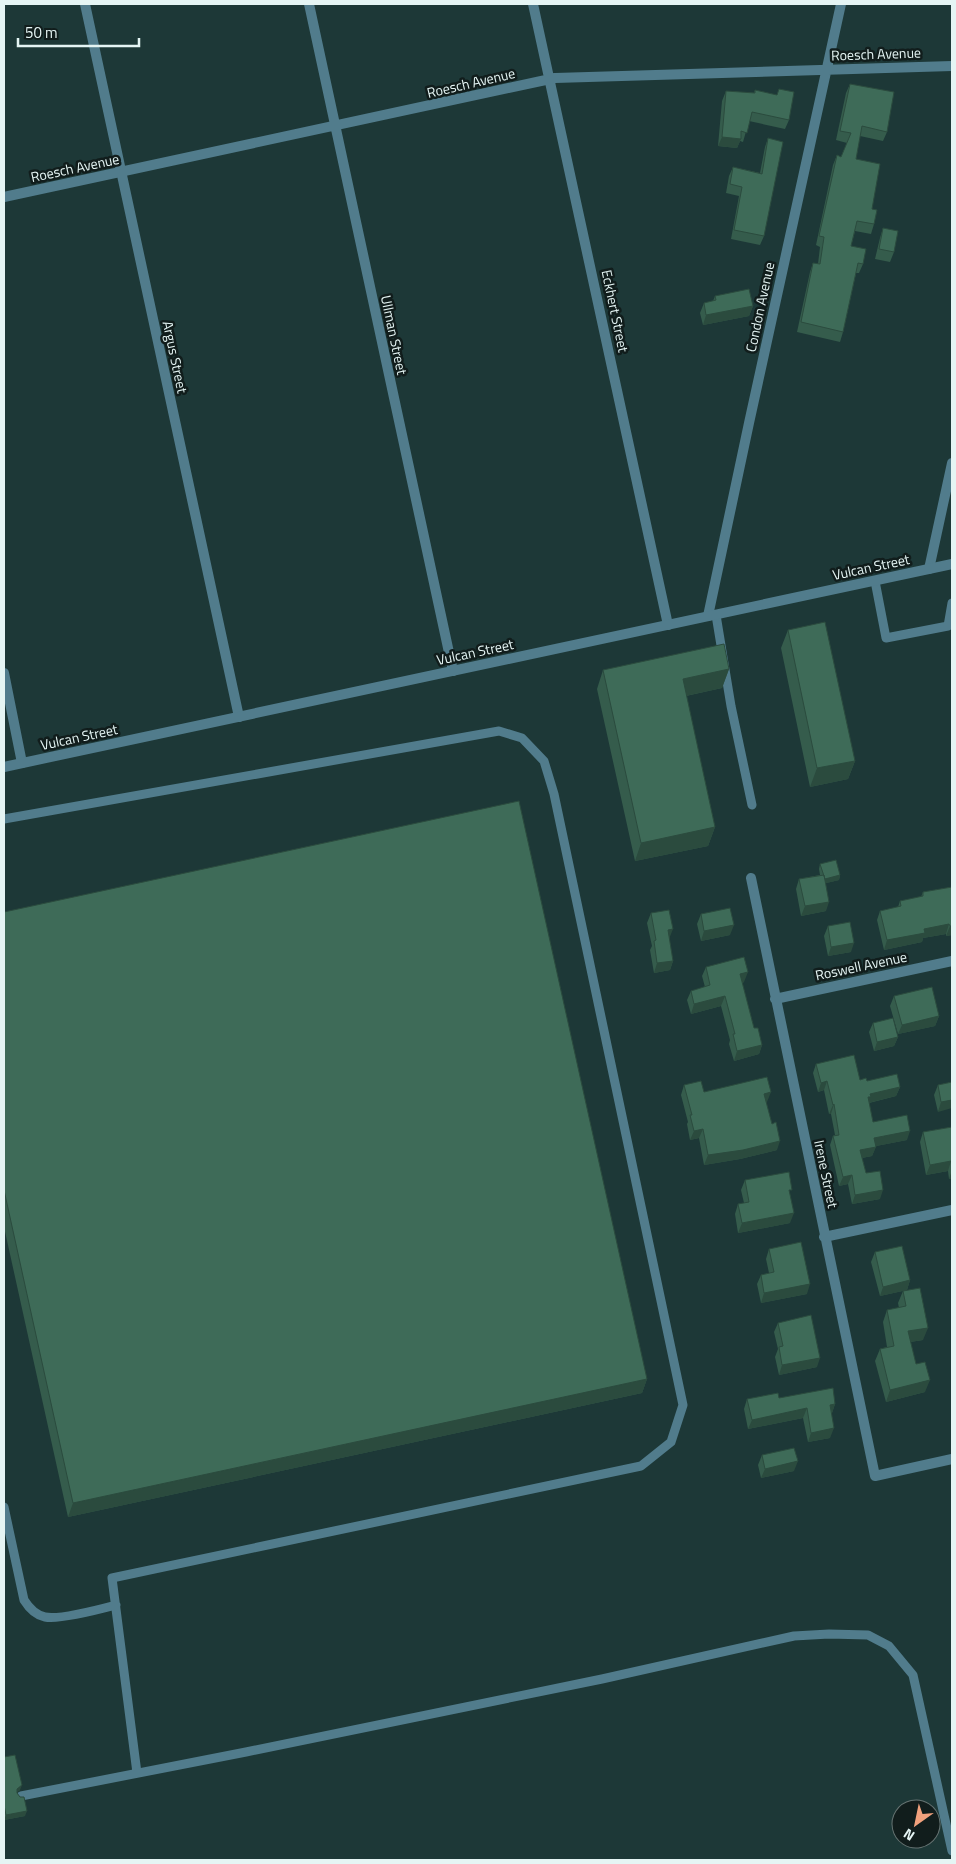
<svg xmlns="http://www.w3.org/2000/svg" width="956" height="1864" font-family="'Titillium Web',sans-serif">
<rect width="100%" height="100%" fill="#1d3837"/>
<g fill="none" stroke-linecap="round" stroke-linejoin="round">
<path stroke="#517c8c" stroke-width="9" d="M875,581L886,638L948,626L952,603
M716,615L731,706L752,805
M4,819L499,731L522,738L544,761L554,794L683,1405L671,1442L641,1466L112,1578L137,1773
M4,1507L24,1600C29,1608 35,1615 45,1617C59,1620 101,1609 116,1605
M21,1796L246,1752L602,1679L794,1636L829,1634L868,1635L889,1646L913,1675L952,1851"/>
<path stroke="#517c8c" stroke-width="10" d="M85,4L239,717
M309,4L453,671
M533,4L668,625
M4,197L555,78L952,66
M929,569L952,463
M708,616L749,423L841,4
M4,673L22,763
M751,878L875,1476L952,1459
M775,999L952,961
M824,1237L952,1210"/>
<path stroke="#517c8c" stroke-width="10" d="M4,767L952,564"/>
</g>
<path fill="#355c4c" d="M850,84L887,132L883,141L860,136L856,159L872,209L874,224L871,234L855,231L851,246L863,264L859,273H856L843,332L840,342L797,332L810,272L813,263L818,264L820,247L816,245L833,165L837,155L841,157L847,143L836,140L846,93Z
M755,90L789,120L785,129L749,121L743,142L740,141L737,148L718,146L722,101L726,91L754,93Z
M768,138L764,236L760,245L731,239L739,196L726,193L729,176L733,167L760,173L765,147Z
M883,228L894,252L890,262L875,259L880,238Z
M715,296L753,306L749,316L703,325L700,313L704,303L713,301Z
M788,630L855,761L848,779L810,787L781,648Z
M729,669L722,688L686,696L715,827L708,846L635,861L597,689L603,670Z
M820,864L840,875L839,880L826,883V911L801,916L796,889L799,879L820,875L819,869Z
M952,887V935L946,936V934L923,938L922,942L884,950L877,920L880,911L898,907L900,901L921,897L923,892Z
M4,912L647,1379L642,1393L68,1517L4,1227Z
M651,913L669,939L673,961L670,970L654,973L650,950L652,946L647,923Z
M701,914L730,935L701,941L697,924Z
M828,926L851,952L828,956L824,936Z
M706,967L744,982L742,983L754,1028L762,1045L759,1054L734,1061L729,1044L730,1040L721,1006L691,1014L687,1000L691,991L705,987L702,976Z
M894,996L939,1016L935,1026L898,1034L890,1006Z
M873,1023L898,1037L894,1046L874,1051L869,1032Z
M816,1064L860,1080L900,1087L896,1096L869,1103L873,1122L907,1140L876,1146L872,1156L862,1158L866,1173L880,1199L852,1204L848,1184L839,1186L830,1145L833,1136L835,1135L831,1114H829L824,1090L818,1092L813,1073Z
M952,1082L938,1112L934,1095L938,1085Z
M684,1085L704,1092L767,1102H766L777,1150L740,1159L704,1165L699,1138L690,1140L687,1124L688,1122L681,1095Z
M952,1127V1178L949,1179L948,1171L926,1175L920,1142L923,1132Z
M745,1180L790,1194V1223L738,1233L735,1214L738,1204L744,1203L741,1190Z
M769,1249L807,1294L761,1303L757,1284L761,1275L769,1273L766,1259Z
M875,1252L910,1280L907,1290L880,1296L871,1262Z
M903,1291L923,1340L910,1342L916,1364L925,1392L886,1402L875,1361L880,1349L887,1347L883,1322L887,1310L899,1308L898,1303Z
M778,1323L817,1367L779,1375L775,1357L778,1349L774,1332Z
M779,1398L835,1404L832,1413L830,1438L808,1442L803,1418L748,1429L744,1409L747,1399Z
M762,1455L794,1471L761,1478L758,1465Z
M4,1757L20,1790L17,1792L25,1816L4,1820Z"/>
<path fill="#2b4b3e" d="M722,137L741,139L737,148L718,146Z
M753,306L749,316L703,325L706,315Z
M729,669L722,688L676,698L683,679Z
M855,761L848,779L810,787L817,768Z
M715,827L708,846L635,861L641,843Z
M840,875L839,880L823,884L824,879Z
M829,902L826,911L801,916L805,906Z
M949,924L946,934L923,938L922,942L884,950L887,940L924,929Z
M734,925L730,935L701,941L704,931Z
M950,926H952V935L946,936Z
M673,929L669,939L668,930Z
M854,943L851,952L828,956L831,947Z
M673,961L670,970L654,973L657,963Z
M748,972L744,982L737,984L740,974Z
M725,996L721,1006L691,1014L694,1004Z
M939,1016L935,1026L898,1034L902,1025Z
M898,1037L894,1046L874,1051L877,1042Z
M762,1045L759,1054L734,1061L737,1051Z
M827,1081L824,1090L818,1092L821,1083Z
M900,1087L896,1096L868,1103L865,1106L870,1094Z
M771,1092L767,1102L761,1103L764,1094Z
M952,1100V1108L938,1112L941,1102Z
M834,1104L831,1114H829L833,1105Z
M703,1129L699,1138L690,1140L694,1131Z
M910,1131L907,1140L871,1147L874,1138Z
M780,1141L777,1150L740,1159L704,1165L708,1155Z
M876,1147L872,1156L856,1159L860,1150Z
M951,1161L948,1171L926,1175L930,1165Z
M952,1170V1178L949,1179Z
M852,1175L848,1184L839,1186L843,1177Z
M883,1190L880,1199L852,1204L855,1195Z
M794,1213L790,1223L738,1233L742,1223Z
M910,1280L907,1290L880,1296L883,1287Z
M810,1284L807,1294L761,1303L764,1293Z
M928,1328L923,1340L903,1343L908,1331Z
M820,1358L817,1367L779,1375L782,1365Z
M647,1379L642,1393L68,1517L73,1503Z
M930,1380L925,1392L886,1402L890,1390Z
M835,1404L832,1413L830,1405Z
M807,1408L803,1418L748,1429L752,1420Z
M834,1428L830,1438L808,1442L811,1433Z
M798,1461L794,1471L761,1478L765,1469Z
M22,1785L20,1790L15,1794L17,1789Z
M27,1811L25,1816L4,1820L6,1815Z"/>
<path fill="#3e6b58" stroke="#2b4b3e" d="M850,84L894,92L887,132L862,126L856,159L880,164L872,209L877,210L874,224L857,221L851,246L866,249L863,264L858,263L843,332L801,322L813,263L820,264L824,237L819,236L837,155L841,157L851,133L840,131Z
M779,89L794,92L789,120L752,112L747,133L741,131V139L722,137L726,91L755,93V90L777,95Z
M768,138L783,142L764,236L734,230L742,187L730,184L733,167L762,174Z
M883,228L898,231L894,252L879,249Z
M749,289L753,306L706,315L704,303L716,300L715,296Z
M825,622L855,761L817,768L788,630Z
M724,644L729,669L683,679L715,827L641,843L603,670Z
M519,801L647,1379L73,1503L4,1190V912Z
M836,860L840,875L825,879L820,864Z
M824,875L829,902L805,906L799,879Z
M952,887V926H950L949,924L924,929L925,933L887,940L880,911L901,906L900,901L923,896V892Z
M730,908L734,925L704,931L701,914Z
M669,910L673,929L668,930L673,961L657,963L654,941L656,940L651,913Z
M850,922L854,943L831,947L828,926Z
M744,957L748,972L740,974L754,1028H758L762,1045L737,1051L733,1034H735L725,996L694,1004L691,991L710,985L706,967Z
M932,987L939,1016L902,1025L894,996Z
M893,1018L898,1037L877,1042L873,1023Z
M854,1055L860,1080L866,1078L867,1081L897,1074L900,1087L870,1094L871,1097H868L873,1122L907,1115L910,1131L874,1138L876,1147L860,1150L866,1173L880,1171L883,1190L855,1195L852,1175L843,1177L833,1136L839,1135L834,1104L833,1105L827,1081L821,1083L816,1064Z
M767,1077L771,1092L764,1094L772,1124L776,1122L780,1141L743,1150L708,1155L703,1129L694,1131L690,1115H692L684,1085L701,1081L704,1092Z
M952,1082V1100L941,1102L938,1085Z
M952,1127V1167L951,1161L930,1165L923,1132Z
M789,1172L792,1190H789L794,1213L742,1223L738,1204L749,1202L745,1180Z
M801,1242L810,1284L764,1293L761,1275L774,1272L769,1249Z
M902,1246L910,1280L883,1287L875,1252Z
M920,1288L928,1328L908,1331L916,1364L925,1362L930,1380L890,1390L880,1349L894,1346L887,1310L906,1306L903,1291Z
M811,1315L820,1358L782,1365L779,1347L783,1346L778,1323Z
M833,1388L835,1404L830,1405L834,1428L811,1433L807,1408L752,1420L747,1399L778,1393L779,1398Z
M794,1448L798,1461L765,1469L762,1455Z
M15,1755L22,1785L17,1789V1793L20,1797H24L27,1811L6,1815L4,1805V1757Z"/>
<g text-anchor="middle" stroke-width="5" stroke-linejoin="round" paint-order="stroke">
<g font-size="14" fill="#e5f5f4" stroke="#111d1c">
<text transform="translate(876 54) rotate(-2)" y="5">Roesch Avenue</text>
<text transform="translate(471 83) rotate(-13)" y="5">Roesch Avenue</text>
<text transform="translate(75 168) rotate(-12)" y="5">Roesch Avenue</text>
<text transform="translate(760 307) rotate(-78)" y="5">Condon Avenue</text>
<text transform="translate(615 311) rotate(78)" y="5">Eckhert Street</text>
<text transform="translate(394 335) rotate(78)" y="5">Ullman Street</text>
<text transform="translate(175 357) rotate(78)" y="5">Argus Street</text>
<text transform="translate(871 567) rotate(-12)" y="5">Vulcan Street</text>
<text transform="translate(475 652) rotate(-12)" y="5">Vulcan Street</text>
<text transform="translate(79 737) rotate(-12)" y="5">Vulcan Street</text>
<text transform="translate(861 966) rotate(-12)" y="5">Roswell Avenue</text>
<text transform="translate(826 1174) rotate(78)" y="5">Irene Street</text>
</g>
</g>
<rect width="956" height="1864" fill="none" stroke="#e5f5f4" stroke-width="10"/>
<g transform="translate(916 1824) rotate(213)"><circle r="24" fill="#111d1c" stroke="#667372"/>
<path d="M0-4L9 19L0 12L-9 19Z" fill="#f1a17d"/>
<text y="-8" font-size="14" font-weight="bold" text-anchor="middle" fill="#e5f5f4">N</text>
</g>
<path d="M18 38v8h121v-8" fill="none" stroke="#e5f5f4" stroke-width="2.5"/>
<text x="25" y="38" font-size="15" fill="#e5f5f4" stroke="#111d1c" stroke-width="4" paint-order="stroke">50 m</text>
</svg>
